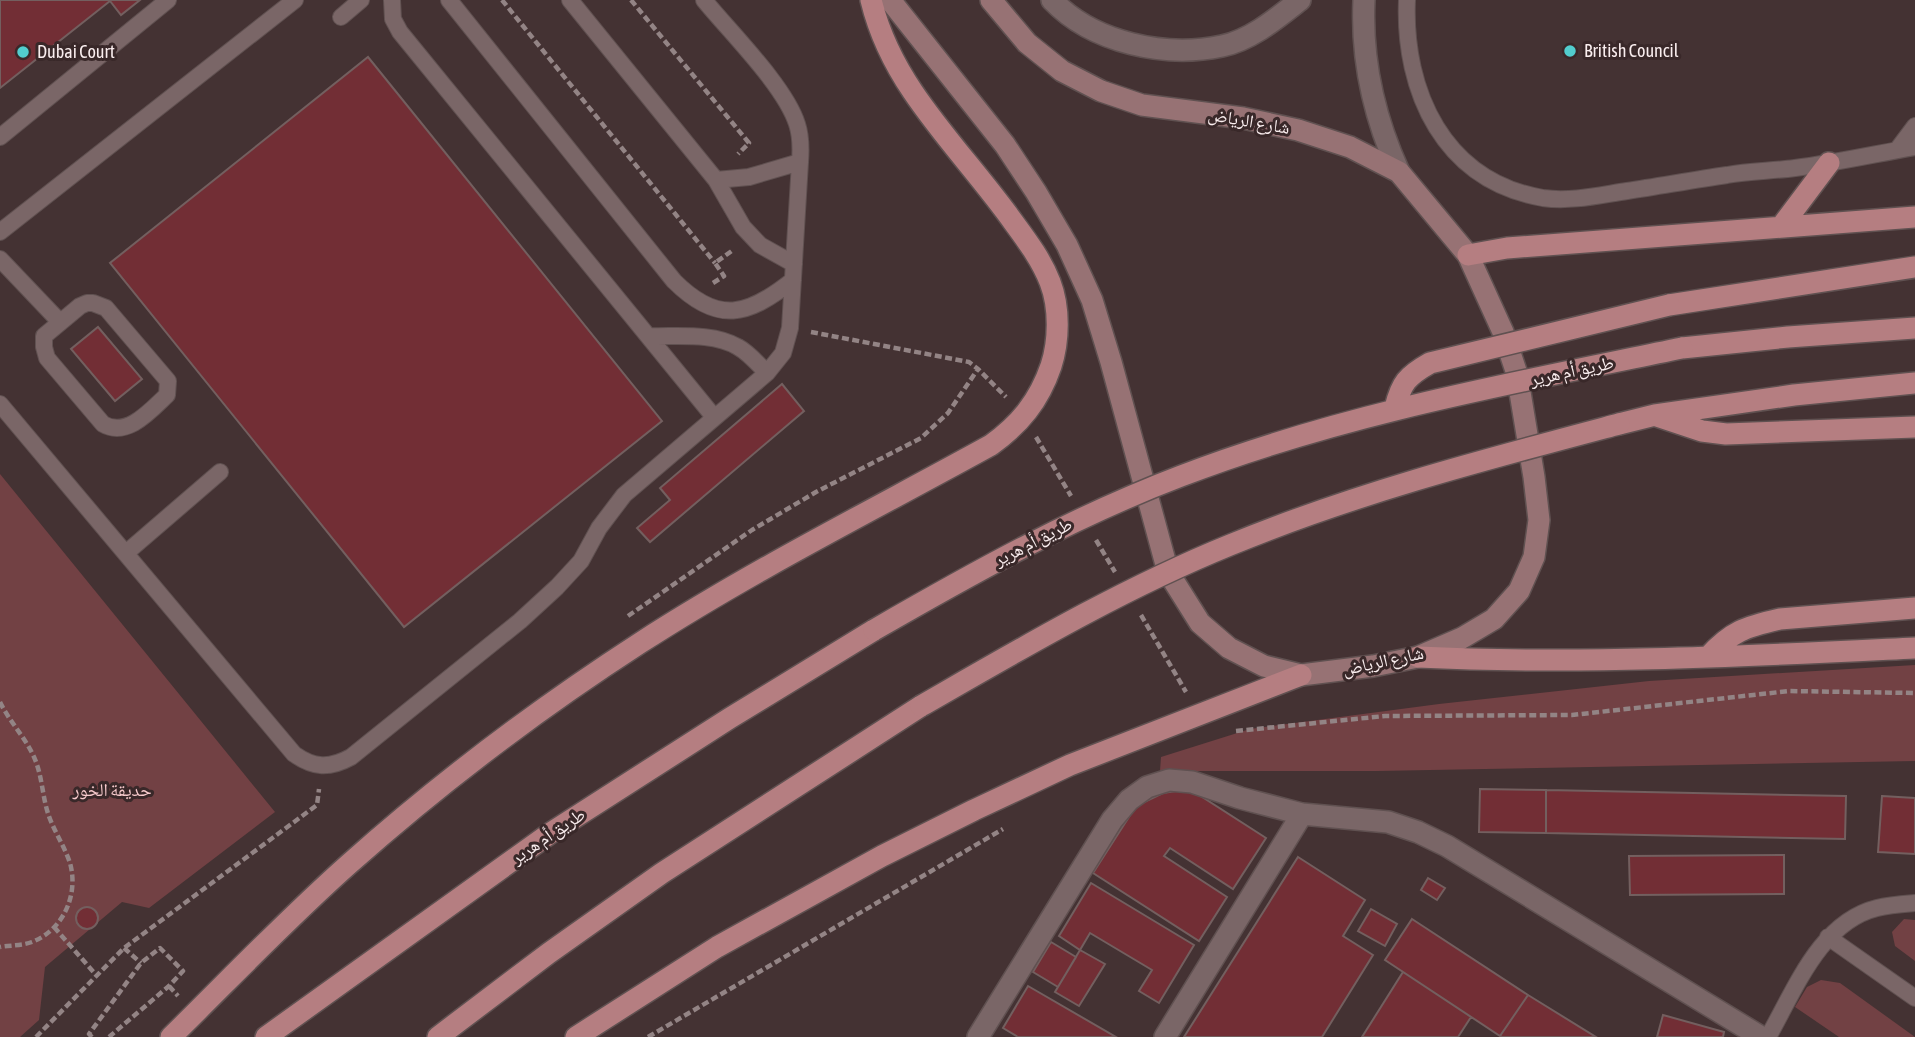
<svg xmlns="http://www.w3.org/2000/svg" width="1915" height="1037" font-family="'Asap Condensed','Noto Naskh Arabic',sans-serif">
<rect width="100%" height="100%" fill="#443233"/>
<path fill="#724144" d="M0,474L275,812L149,908L122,902L45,967L39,1020L20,1037H0Z
M1915,665V761L1376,771H1160L1161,757L1250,729L1439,704L1649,681Z
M1904,919L1915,920V961L1895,946L1892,932Z
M1821,980L1840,983L1915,1037H1839L1795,1007L1807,987Z"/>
<path fill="#722e35" stroke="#735f5f" stroke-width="2" d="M0,0H140L121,15L110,1L0,88Z
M368,57L662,421L404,627L110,263Z
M98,327L142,379L115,401L71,349Z
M782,384L804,411L650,542L637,528L670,500L660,488Z
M1480,789L1546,790V833L1479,832Z
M1182,790L1199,795L1266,838L1233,889L1170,848L1164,856L1227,897L1199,941L1093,873L1136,806L1163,793Z
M1546,790L1846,796L1845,839L1546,833Z
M1882,796L1915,798V854L1878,852Z
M1784,855V894L1630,895L1629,856Z
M1298,857L1365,900L1343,936L1373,955L1322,1037H1184Z
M1428,878L1445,888L1437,900L1421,890Z
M1091,883L1194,945L1159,1003L1139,991L1152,970L1090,933L1080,950L1059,936Z
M76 918a11 11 0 1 1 22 0a11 11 0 1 1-22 0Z
M1371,909L1397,924L1385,946L1358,931Z
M1412,919L1528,995L1500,1036L1385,960Z
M1051,942L1076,957L1058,987L1033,972Z
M1080,950L1105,964L1079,1006L1055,992Z
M1403,972L1471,1017L1458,1037H1362Z
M1028,986L1116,1037H1018L1003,1028Z
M1528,995L1596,1037H1502L1500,1036Z
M1663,1015L1724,1032L1723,1037H1657Z"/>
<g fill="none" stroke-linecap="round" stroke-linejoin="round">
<g stroke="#605151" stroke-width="18">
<path id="service" d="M392,0L393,19L400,32L714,417
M449,0L674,281C718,325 748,316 793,280
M570,0L716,180L743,227L760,245L794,264
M1407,0C1403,92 1444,181 1543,198C1571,202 1600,195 1627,191C1660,186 1693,180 1727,175C1749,171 1772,171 1795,168C1835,163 1875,154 1915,147
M341,17L361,0
M0,137L168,0
M1897,150L1915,126
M716,180L749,177L800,162
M0,232L295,0
M0,259L60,322
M87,303H93L106,308L168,381L167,395C150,411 127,438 103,424L47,358L44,347V336L80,306Z
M648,336C676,337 713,332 738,347C749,353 758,364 767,373
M0,404L294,754C314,768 329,769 351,757L520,621L557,587L581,561L599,528L624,495L767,373L783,353L790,328L800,162C801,149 801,136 797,124C785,86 730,32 704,0
M126,553L220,472
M1828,937L1915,998
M1768,1037C1795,990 1820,922 1877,908C1889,905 1903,904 1915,903"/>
</g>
<g stroke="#605151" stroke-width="24">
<path id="minor" d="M978,1037L1112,820L1129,800L1147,787L1169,780L1192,782L1240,798L1302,814L1388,822L1418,832L1447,846L1761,1037
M1165,1037L1302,814"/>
</g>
<g stroke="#605151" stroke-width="24">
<path id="tertiary" d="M1052,0C1093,43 1165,58 1222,46C1251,40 1277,18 1300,0
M1364,0C1361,61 1374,117 1399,172"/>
</g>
<g stroke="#605151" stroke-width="24">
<path id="secondary" d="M890,0L1005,145L1036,192L1067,245L1092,300L1111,362L1168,572L1200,623L1229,648L1264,666L1301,675L1373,666L1418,657L1462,638L1494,619L1519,591L1534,557L1539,520L1534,477L1517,374L1503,332L1468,255L1399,172L1350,147L1298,130L1243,118L1142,105L1101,91L1062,71L1027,43L991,0"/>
</g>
<g stroke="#605151" stroke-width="24">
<path id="primary" d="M1781,227L1829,163
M1468,255L1507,248L1915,217
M1669,305L1915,267
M1682,348L1788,337L1915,328
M1657,416L1702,431L1726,434L1915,427
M1619,424L1655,415L1794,395L1915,383
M1418,657C1583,665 1749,656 1915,648
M1708,657C1732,631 1745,627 1780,619L1915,608
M171,1037C230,979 287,919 349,864C440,783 538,709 640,643C753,570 873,510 991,445C1020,424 1039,401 1051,366C1059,341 1060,308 1050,282C1042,261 1028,242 1014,223C982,178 944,138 913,92C894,64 879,33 871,0
M266,1037L549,834L730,718L874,630
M438,1037L549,953L662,873L921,706
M576,1037L717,947L882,856L974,810L1070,765L1301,675"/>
</g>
<path stroke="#938485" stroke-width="4.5" stroke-dasharray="7 3.5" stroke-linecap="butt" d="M502,0L715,263
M631,0L749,143L738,154
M713,283L724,276L715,263L733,250
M811,332L969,362L978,369L1006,397
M1036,437L1071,496
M1096,540L1115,572
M1141,615L1186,692
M628,616L752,530L816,492L921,438L948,413L978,369
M0,702C9,721 25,737 34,757C43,777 42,799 50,819C56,834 65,848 70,863C79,895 63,930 32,942C21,946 11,945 0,947
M1236,731L1385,716L1572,715L1789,691L1915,693
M54,927L97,976
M124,948L141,963
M169,986L178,996
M36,1037L124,948L317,805L319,789
M92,1037L89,1034L141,963L160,948L183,971L169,986L109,1037
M648,1037L1003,829"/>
<use href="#service" stroke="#7a6667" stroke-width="16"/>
<use href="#minor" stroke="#7a6667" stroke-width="21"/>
<use href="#tertiary" stroke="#7a6667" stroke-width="21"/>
<use href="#secondary" stroke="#977274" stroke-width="21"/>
<use href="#primary" stroke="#b57e81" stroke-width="21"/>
<g stroke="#605151" stroke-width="24" stroke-linecap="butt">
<path id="primary-bridge" d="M1395,408C1401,383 1407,376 1430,363L1669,305
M874,630C973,573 1073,517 1181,476C1342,414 1513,383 1682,348
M921,706C1022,648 1122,589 1230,545C1356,493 1487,459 1619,424"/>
</g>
<use href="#primary-bridge" stroke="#b57e81" stroke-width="21"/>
</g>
<g fill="#52cdce" stroke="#392829" stroke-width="2.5">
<circle cx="1570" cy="51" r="7"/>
<circle cx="23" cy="52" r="7"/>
</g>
<g text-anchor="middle" stroke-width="6" stroke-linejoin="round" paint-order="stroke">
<g font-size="18" fill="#faeeef" stroke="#392829" text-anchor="start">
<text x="1584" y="57">British Council</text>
<text x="37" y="58">Dubai Court</text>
</g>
<g font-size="18" fill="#faeeef" stroke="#392829">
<text transform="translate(1249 121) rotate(10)" y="6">شارع الرياض</text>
<text transform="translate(1572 371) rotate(-12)" y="6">طريق أم هرير</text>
<text transform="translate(1033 542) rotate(-27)" y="6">طريق أم هرير</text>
<text transform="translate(1383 661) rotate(-12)" y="6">شارع الرياض</text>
<text transform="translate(548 836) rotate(-34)" y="6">طريق أم هرير</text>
</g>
<g font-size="18" fill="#f8cbcd" stroke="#392829">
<text x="112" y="796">حديقة الخور</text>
</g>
</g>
</svg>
